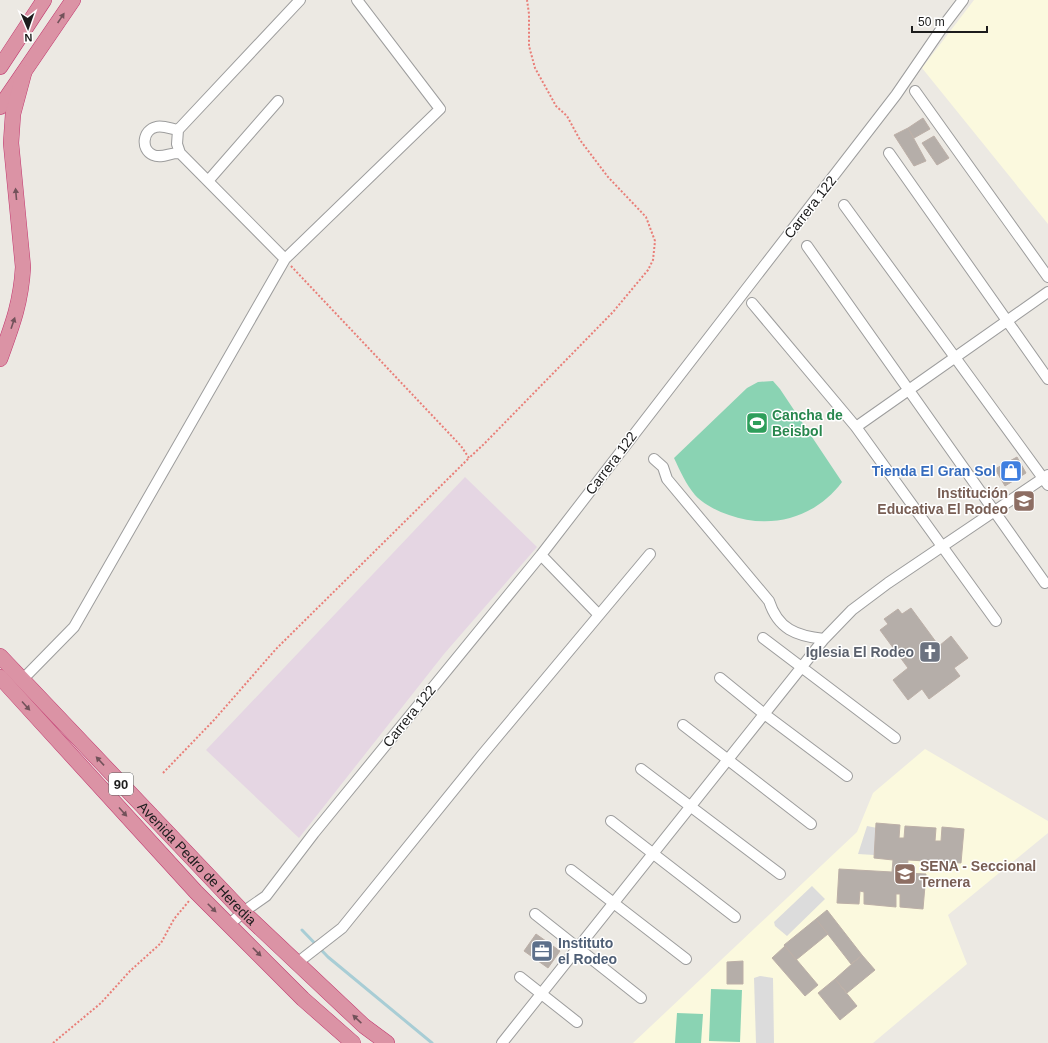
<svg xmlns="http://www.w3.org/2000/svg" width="1048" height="1043" font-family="Helvetica,sans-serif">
<rect width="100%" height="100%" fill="#ece9e3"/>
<path fill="#e5d6e3" d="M465,477L537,547L444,654L299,838L206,750Z"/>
<path fill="#fbf9de" d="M974,0H1048V224L922,68Z
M925,749L1048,821V833L948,915L967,964L873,1043H633L857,832L873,793Z"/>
<path fill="#8ad3b3" d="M773,381L780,389L842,482C815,518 771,530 729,515C717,511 703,504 695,495C686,484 680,471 674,458L747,388L758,382Z
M711,989L742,990L740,1042L709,1041Z
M677,1013L703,1014L701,1043H675Z"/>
<path fill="#dcdcdc" d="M867,826L877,828L874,855L858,854Z
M812,886L825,899L787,936L775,926L774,922Z
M760,976L773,978L774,1043H756L754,978Z"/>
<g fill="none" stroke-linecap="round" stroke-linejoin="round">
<path stroke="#a8cdd5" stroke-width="3" d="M302,930L328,957L432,1043"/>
</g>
<path fill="#b5aea9" stroke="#bcafa7" d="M923,118L930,129L914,138L908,128Z
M908,128L926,161L914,166L894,135Z
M934,136L949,158L937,165L922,143Z
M1017,457L1026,473L1005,486L995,469Z
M911,608L939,646L951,636L968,658L954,668L960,676L929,699L922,689L908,700L893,680L908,668L880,630L888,624L884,619L898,609L902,614Z
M876,823L900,825L899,838H904L905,826L936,828L935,841H941L942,827L964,829L961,863L908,860L907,873L926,874L923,909L900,907V894H896V907L864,904V892L860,891L859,904L837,903L839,869L892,872L893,860L874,858Z
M827,910L862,955L851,964L816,919Z
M816,919L828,934L796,960L784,945Z
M536,934L560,951L548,968L524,951Z
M785,946L818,985L805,996L772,958Z
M862,955L875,970L847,993L835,979Z
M743,961V984H727V962Z
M835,979L857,1006L840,1020L818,993Z"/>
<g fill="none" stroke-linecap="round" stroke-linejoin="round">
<g stroke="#9d9d9d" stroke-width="12">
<path id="minor" d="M915,91L1048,277
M178,130L177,144L180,153
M889,153L1048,379
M208,181L278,101
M844,205L1048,485
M807,246L1045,583
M285,259L180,153C171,152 162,159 153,155C140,149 143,130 156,127C163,125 171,129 178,130L300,0
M752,303L856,427L996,621
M856,427L1048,292
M654,459L663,467L667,479L769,601C778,629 796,636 824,639
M541,555L599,615
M763,638L895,738
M720,678L763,713L847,776
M23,679L74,627L285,259L440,109L357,0
M683,725L811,824
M641,769L780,874
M611,821L735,917
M571,870L686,959
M535,914L641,998
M229,925L243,912L266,896L314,833L541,555L896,95L944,25L963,0
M297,963L342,928L482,755L650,554
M520,977L577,1022
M502,1043L824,639L852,610L888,583L1048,475"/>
</g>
<g stroke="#c2386f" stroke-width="16">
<g id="highway">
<path d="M0,67L44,0"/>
<path d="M0,107L73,0"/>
<path d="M0,359C12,326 21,303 23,267L11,143L13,114L24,73"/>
<path id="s1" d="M0,656L243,912L364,1026L387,1043"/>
<path d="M0,677L196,892L303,999L353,1043"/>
</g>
</g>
<path stroke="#e97e78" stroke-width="2" stroke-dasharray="2 2" stroke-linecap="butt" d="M291,266L461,446L469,458L484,444L613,312L648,270L653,260L655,241L646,217L608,177L580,140L567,116L556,106L550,95L535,68L529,46V14L527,0
M163,773L214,720L276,649L469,458
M53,1043L101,1003L130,971L161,943L174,919L189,901"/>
<use href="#minor" stroke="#fff" stroke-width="10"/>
<use href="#highway" stroke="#db93a5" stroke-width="15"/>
</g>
<defs><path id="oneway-solid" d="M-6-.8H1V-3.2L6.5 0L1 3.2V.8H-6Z"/></defs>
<g fill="#72525a">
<use href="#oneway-solid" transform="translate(61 18) rotate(-56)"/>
<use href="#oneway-solid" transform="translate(16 194) rotate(-95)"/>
<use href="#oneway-solid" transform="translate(13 323) rotate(-71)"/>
<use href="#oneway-solid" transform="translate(26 706) rotate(48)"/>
<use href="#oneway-solid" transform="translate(100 761) rotate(-133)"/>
<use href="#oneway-solid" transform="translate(123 812) rotate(48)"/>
<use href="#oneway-solid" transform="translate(212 908) rotate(45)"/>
<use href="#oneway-solid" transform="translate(257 952) rotate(45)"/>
<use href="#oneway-solid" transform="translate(357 1019) rotate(-137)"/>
</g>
<defs>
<g id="stadium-square" transform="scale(1.15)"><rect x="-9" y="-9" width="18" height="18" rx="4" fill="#2e9e5b" stroke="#fff"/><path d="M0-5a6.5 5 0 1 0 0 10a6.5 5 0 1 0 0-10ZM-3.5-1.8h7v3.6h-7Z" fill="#fff"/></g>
<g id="shop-square" transform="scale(1.15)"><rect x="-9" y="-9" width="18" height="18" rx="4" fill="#3f7fe0" stroke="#fff"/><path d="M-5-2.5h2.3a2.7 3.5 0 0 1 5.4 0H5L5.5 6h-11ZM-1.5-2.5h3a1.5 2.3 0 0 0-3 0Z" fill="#fff"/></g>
<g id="school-square" transform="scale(1.15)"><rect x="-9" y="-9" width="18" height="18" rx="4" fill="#8d6e63" stroke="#fff"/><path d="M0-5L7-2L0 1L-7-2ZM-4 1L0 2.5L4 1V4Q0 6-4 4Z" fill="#fff"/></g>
<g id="church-square" transform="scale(1.15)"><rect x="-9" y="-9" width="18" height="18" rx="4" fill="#6b7280" stroke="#fff"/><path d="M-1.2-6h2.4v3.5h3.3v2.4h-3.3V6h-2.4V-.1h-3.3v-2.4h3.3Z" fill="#fff"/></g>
<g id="university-square" transform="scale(1.15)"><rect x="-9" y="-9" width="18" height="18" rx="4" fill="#8d6e63" stroke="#fff"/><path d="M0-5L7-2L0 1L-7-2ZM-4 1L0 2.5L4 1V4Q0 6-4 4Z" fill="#fff"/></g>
<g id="office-square" transform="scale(1.15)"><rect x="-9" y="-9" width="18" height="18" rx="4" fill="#5c6f8a" stroke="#fff"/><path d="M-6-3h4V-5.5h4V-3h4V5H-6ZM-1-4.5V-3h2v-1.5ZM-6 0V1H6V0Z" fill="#fff"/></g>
</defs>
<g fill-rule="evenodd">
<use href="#stadium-square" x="757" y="423"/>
<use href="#shop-square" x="1011" y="471"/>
<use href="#school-square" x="1024" y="501"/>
<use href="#church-square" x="930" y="652"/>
<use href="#university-square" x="905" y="874"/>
<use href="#office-square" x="542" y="951"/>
</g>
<g text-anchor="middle" stroke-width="3" stroke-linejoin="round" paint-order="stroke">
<rect fill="#fff" stroke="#606060" stroke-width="1" x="109" y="773" width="24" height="22" rx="3"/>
<g font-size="13" font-weight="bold" fill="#1c1c1c">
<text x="121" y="789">90</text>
</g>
<g font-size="14" fill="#1c1c1c" stroke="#fff">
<text transform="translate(810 207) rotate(-52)" y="5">Carrera 122</text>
<text transform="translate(611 463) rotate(-53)" y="5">Carrera 122</text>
<text transform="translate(409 716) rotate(-51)" y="5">Carrera 122</text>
<text dy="5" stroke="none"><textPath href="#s1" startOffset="286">Avenida Pedro de Heredia</textPath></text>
</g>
<g font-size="14" font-weight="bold" fill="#27864d" stroke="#fff" text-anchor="start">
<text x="772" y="420">Cancha de<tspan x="772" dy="16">Beisbol</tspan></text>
</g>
<g font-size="14" font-weight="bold" fill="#366cbe" stroke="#fff" text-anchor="end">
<text x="996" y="476">Tienda El Gran Sol</text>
</g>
<g font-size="14" font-weight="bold" fill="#785e54" stroke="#fff" text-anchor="end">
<text x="1008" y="498">Institución<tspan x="1008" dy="16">Educativa El Rodeo</tspan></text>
<text x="920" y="871" text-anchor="start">SENA - Seccional<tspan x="920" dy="16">Ternera</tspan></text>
</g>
<g font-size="14" font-weight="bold" fill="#5b616d" stroke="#fff" text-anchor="end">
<text x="914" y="657">Iglesia El Rodeo</text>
</g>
<g font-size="14" font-weight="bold" fill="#4e5e75" stroke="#fff" text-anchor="start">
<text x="558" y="948">Instituto<tspan x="558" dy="16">el Rodeo</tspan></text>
</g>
</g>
<g transform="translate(28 28) rotate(178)" stroke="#ffffff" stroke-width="3" paint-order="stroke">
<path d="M0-3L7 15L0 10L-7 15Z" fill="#1c1c1c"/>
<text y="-6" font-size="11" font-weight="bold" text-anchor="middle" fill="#1c1c1c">N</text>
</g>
<path d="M912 26v6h75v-6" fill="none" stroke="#1c1c1c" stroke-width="2"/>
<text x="918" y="26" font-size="12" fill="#1c1c1c" stroke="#ffffff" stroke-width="3" paint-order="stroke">50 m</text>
</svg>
